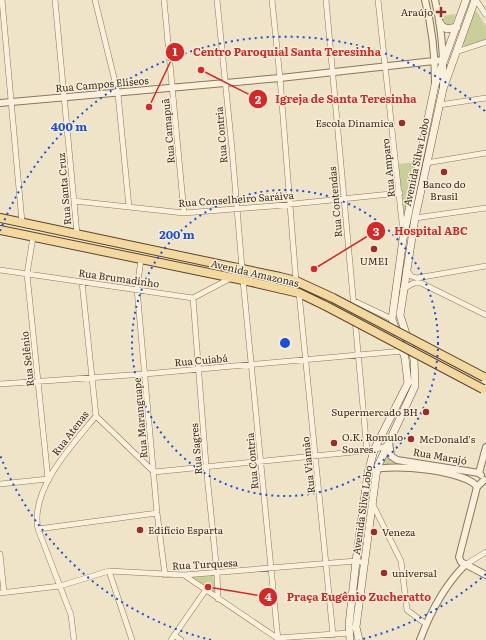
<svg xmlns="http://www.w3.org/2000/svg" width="486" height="640" font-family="Literata,serif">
<rect width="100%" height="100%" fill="#f0e4c8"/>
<path fill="#c9cf9b" d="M475,9L486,26V39L466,48L463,44Z
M456,14L452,25L449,27L444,25L442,16Z
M416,162L406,216H404L398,164Z
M387,452L389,456L418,467L383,465Z
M213,575L216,596L189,577Z"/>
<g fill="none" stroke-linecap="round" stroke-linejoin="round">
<g stroke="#8d765c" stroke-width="6">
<path id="minor" d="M2,0L22,222
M55,0L77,234
M95,0L118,94L129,207
M164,0L184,213
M217,0L232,149L242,268
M272,0L280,78L296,281
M326,0L367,451
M378,0L403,232
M476,0L486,15
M456,52L486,42
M439,105L486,98
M426,163L486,153
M74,201L184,213L273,206L400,193
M415,218L486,208
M141,259L137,289L157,513L165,575
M406,269L411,276L417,278L486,266
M0,270L193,298L231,278
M243,280L278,640
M403,289L414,283H421L486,315
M299,293L333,635
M193,298L206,465L217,573L218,599
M354,301L392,319
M0,384L145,374L403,351
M96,416L154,472L374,450L386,446
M0,484L48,479L27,274L33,237
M373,505L401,561L407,610L426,624
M38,529L157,513
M0,554L4,592
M465,565L486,552
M109,571L132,640
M184,575L277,638L349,633
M0,593L60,586L109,571L184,575L356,561L365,563
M174,635L181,640
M74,640L71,615L38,529C30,489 72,445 96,416L82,282
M171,640L205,591"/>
</g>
<g stroke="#8d765c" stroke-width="8">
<path id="tertiary" d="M425,0C432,27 435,54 435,82
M435,0C442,29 444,56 443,86
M0,103L280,78L443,60
M389,442L391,456L397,460L479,473
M374,470C390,463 468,471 477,487
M481,475L479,473L486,447
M484,480L477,487L459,557L461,562L486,575
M420,640C430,613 444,586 465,565"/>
</g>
<g stroke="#6f573f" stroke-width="8">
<path id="secondary" d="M440,23L442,26L447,29L457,27
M350,640L349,625L356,561L368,473L374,450L408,383L405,358L392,319L403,239L435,85L466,0
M359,640L356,627L377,468L415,386L414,359L400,315L415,218L443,89L475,0"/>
</g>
<g stroke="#5b4430" stroke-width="10">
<path id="primary" d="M0,218L280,277L296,281L333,298
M0,230L243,280L299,293L326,306"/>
</g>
<use href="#minor" stroke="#faf1dc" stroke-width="5"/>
<use href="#tertiary" stroke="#faf1dc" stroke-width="6"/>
<use href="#secondary" stroke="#faf1dc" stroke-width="7"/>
<use href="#primary" stroke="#f3d9a0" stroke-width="8"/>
<g stroke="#5b4430" stroke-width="10" stroke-linecap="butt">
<path id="primary-bridge" d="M333,298L484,377
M326,306L483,389"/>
</g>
<use href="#primary-bridge" stroke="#f3d9a0" stroke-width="8"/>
</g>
<g fill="none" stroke="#1d4ed8" stroke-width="2" stroke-dasharray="2 4">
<circle cx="285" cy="343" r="153"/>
<path d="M486 574A306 306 0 0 1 359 640M211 640A306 306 0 0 1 0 455M0 231A306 306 0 0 1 486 112"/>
</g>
<g fill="#9e2a2b" stroke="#f7eed8" stroke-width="1.5">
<path d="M439 6h4v4h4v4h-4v4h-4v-4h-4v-4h4z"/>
<circle cx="402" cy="123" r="4"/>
<circle cx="444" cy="172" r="4"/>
<circle cx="374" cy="249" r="4"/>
<circle cx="426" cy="412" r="4"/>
<circle cx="411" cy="439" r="4"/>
<circle cx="334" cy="443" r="4"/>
<circle cx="140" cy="530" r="4"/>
<circle cx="374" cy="532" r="4"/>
<circle cx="384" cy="573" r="4"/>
</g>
<g text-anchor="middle" stroke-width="3" stroke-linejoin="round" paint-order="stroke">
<g font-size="10" fill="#3d2e20" stroke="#f7eed8" text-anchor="start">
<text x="433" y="16" text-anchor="end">Araújo</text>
<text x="394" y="127" text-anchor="end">Escola Dinamica</text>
<text x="444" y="188" text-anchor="middle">Banco do<tspan x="444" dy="12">Brasil</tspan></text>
<text x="374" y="265" text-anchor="middle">UMEI</text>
<text x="418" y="416" text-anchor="end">Supermercado BH</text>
<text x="342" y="441">O.K. Romulo<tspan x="342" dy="12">Soares.</tspan></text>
<text x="419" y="443">McDonald's</text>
<text x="148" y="534">Edifício Esparta</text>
<text x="382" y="536">Veneza</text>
<text x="392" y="577">universal</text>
</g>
<g font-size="10" fill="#3d2e20" stroke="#f7eed8">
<text transform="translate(102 84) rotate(-5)" y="4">Rua Campos Elíseos</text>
<text transform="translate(168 131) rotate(-95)" y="4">Rua Camapuã</text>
<text transform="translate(221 135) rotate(-95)" y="4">Rua Contria</text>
<text transform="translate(416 162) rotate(-78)" y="4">Avenida Silva Lobo</text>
<text transform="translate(388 168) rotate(-96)" y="4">Rua Amparo</text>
<text transform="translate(64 189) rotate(-95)" y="4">Rua Santa Cruz</text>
<text transform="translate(236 199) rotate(-4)" y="4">Rua Conselheiro Saráiva</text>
<text transform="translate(335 202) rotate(-95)" y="4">Rua Contendas</text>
<text transform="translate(255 273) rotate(13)" y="4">Avenida Amazonas</text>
<text transform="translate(119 278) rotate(8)" y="4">Rua Brumadinho</text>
<text transform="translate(27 359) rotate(-96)" y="4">Rua Selênio</text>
<text transform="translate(201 360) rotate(-5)" y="4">Rua Cuiabá</text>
<text transform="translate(140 418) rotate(-95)" y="4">Rua Maranguape</text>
<text transform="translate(70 433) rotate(-53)" y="4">Rua Atenas</text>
<text transform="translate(196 449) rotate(-95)" y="4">Rua Sagres</text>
<text transform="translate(440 456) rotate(10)" y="4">Rua Marajó</text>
<text transform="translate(252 461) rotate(-95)" y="4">Rua Contria</text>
<text transform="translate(308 465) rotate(-96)" y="4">Rua Viamão</text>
<text transform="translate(362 510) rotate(-82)" y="4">Avenida Silva Lobo</text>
<text transform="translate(205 564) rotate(-3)" y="4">Rua Turquesa</text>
</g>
</g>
<circle cx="285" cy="343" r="6" fill="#1d4ed8" stroke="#f7eed8" stroke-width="2"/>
<g font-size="12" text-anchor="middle" font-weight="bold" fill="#1d4ed8" stroke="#f7eed8" stroke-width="3" stroke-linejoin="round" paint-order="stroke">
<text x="69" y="131">400 m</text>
<text x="177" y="239">200 m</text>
</g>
<path fill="none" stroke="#d62828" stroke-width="1.5" d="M149 107L175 52M201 70L258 99M314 269L376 231M208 587L268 597"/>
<g fill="#d62828" stroke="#f7eed8" stroke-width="1.5">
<circle cx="149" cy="107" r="4"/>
<circle cx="201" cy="70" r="4"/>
<circle cx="314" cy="269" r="4"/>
<circle cx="208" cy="587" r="4"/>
<circle cx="175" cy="52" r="10"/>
<circle cx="258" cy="99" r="10"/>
<circle cx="376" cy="231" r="10"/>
<circle cx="268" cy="597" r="10"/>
</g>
<g font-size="12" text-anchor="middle" font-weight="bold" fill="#fff">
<text x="175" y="56">1</text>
<text x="258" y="104">2</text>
<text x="376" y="236">3</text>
<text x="268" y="601">4</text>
</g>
<g font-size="11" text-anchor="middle" font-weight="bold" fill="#d62828" stroke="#f7eed8" stroke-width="3" stroke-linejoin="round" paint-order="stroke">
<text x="287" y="56">Centro Paroquial Santa Teresinha</text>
<text x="346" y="103">Igreja de Santa Teresinha</text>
<text x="431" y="235">Hospital ABC</text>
<text x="359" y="601">Praça Eugênio Zucheratto</text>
</g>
</svg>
